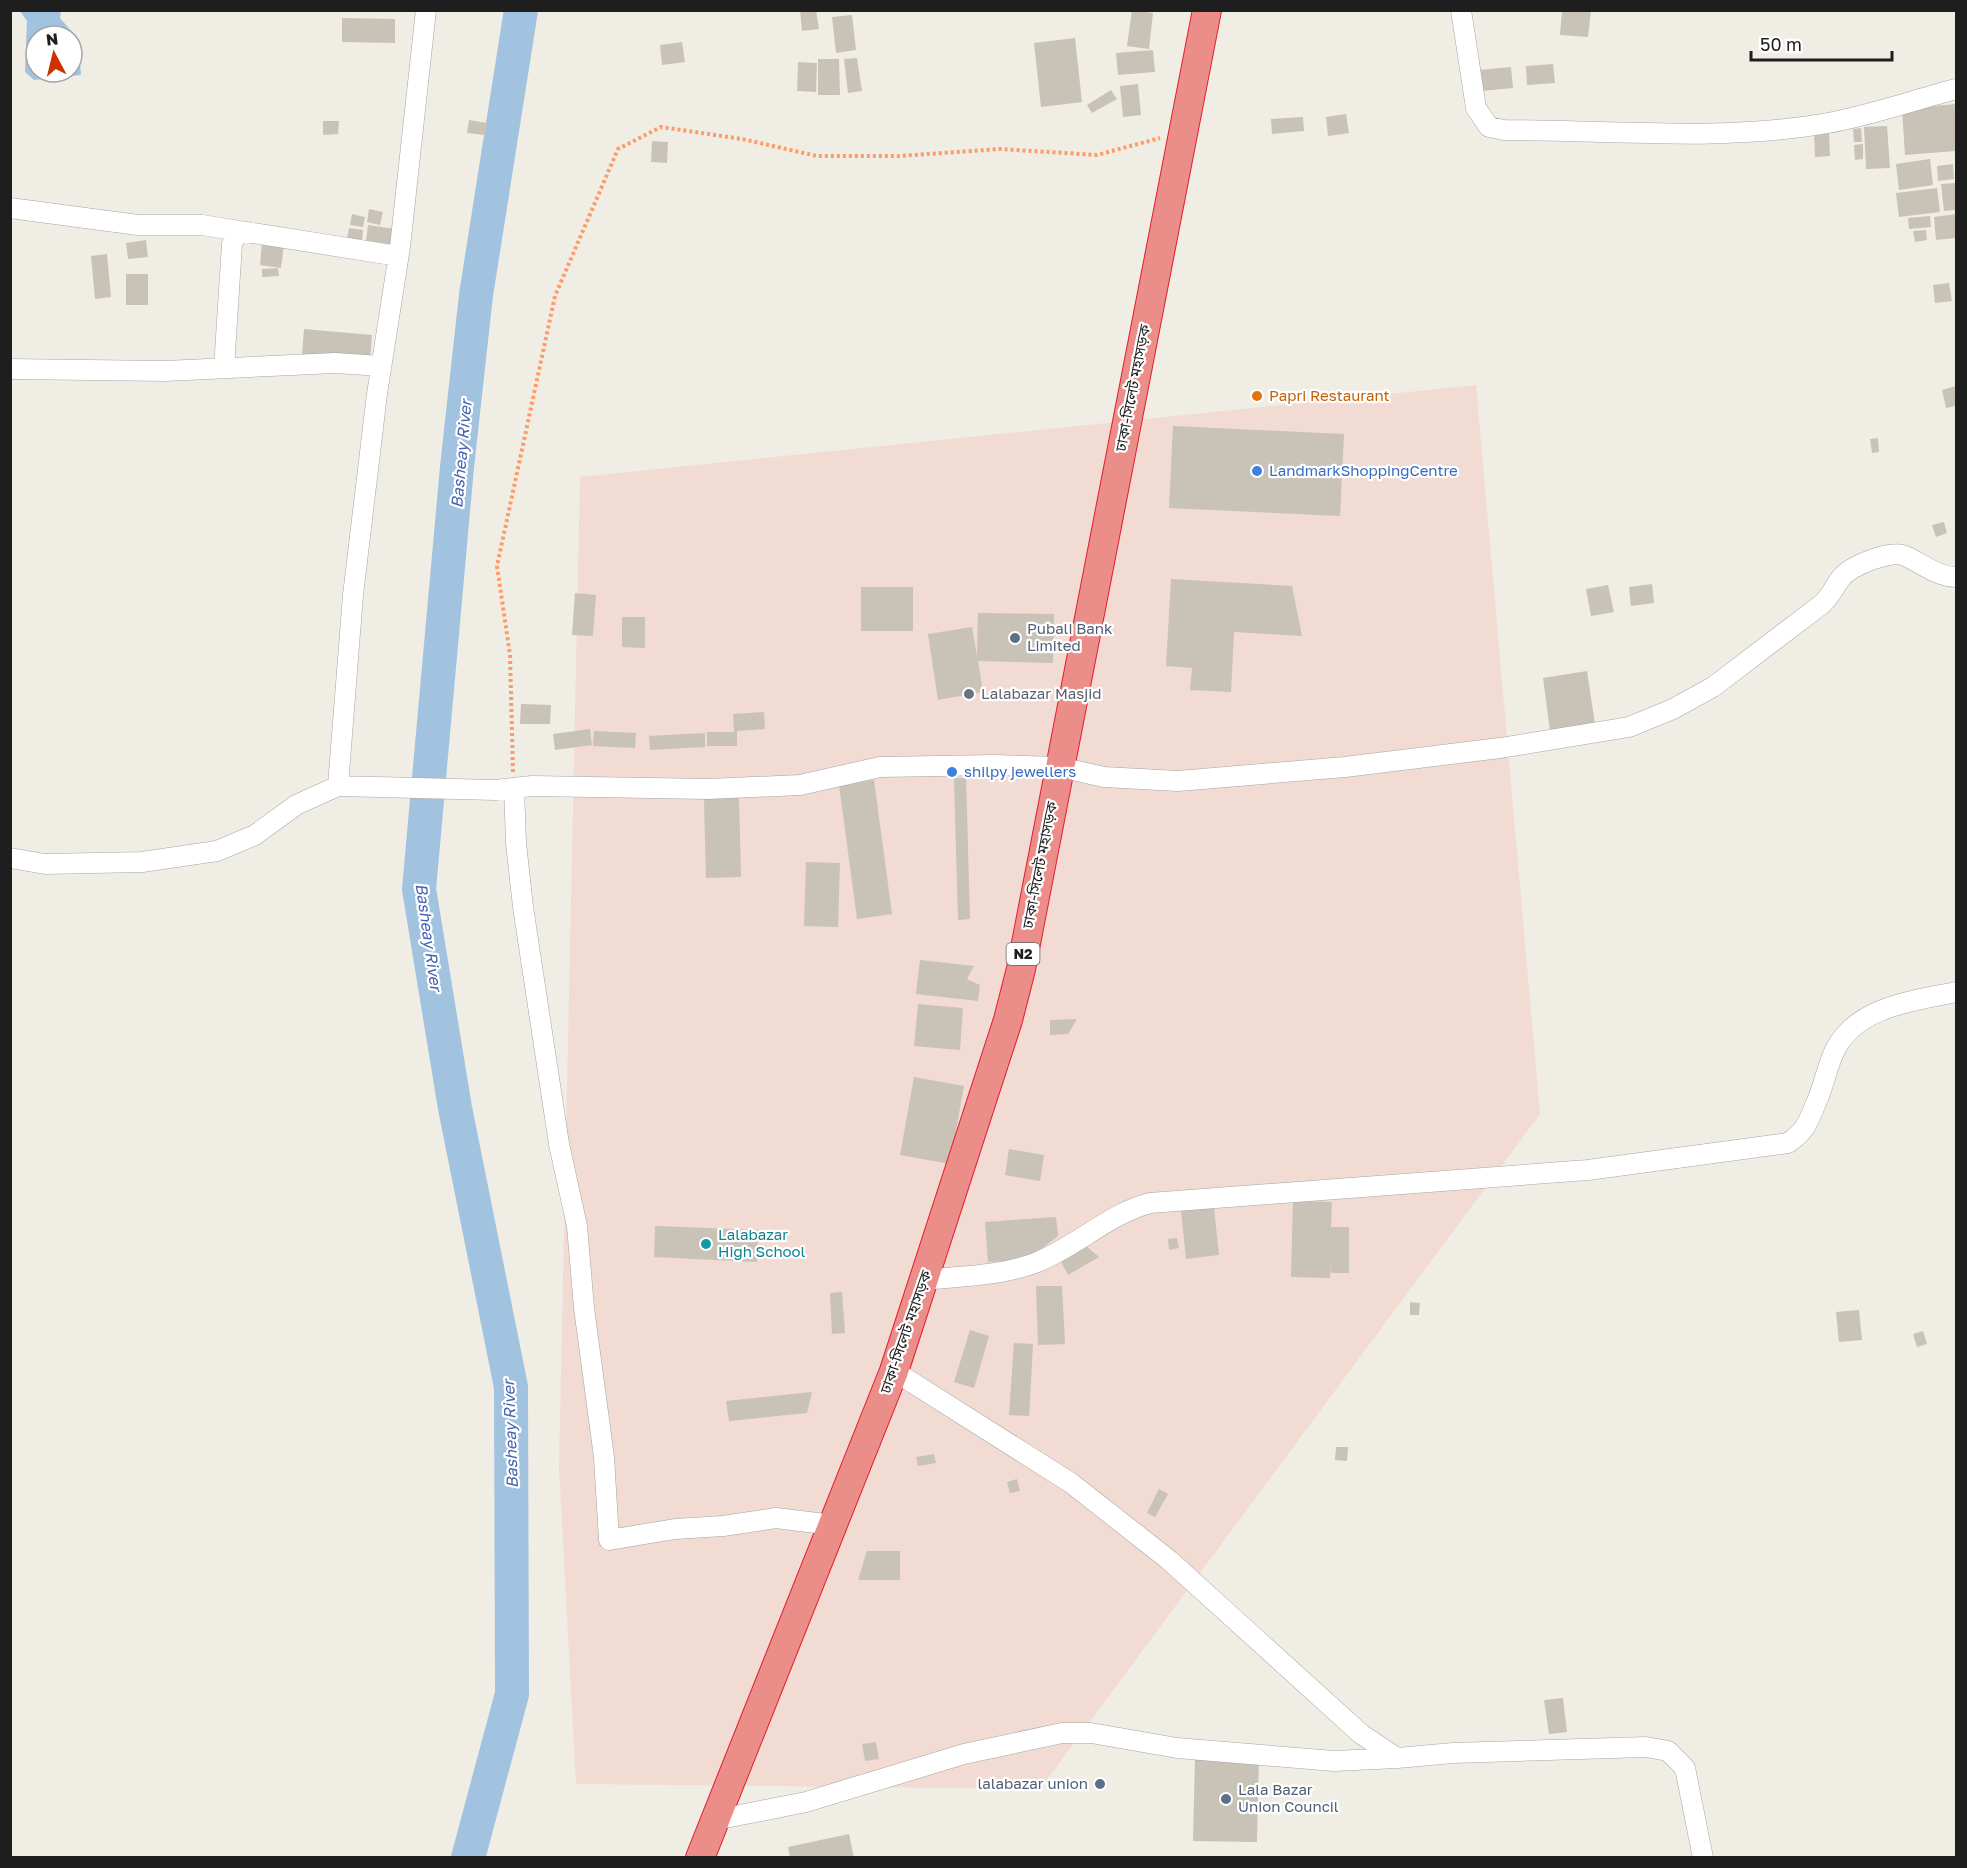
<svg xmlns="http://www.w3.org/2000/svg" width="1967" height="1868" font-family="'Golos Text','Noto Sans Bengali',sans-serif">
<rect width="100%" height="100%" fill="#f0eee4"/>
<path fill="#f1dbd2" d="M1476,385L1540,1114L1040,1789L576,1784L559,1467L580,477Z"/>
<path fill="#a2c3df" fill-rule="evenodd" d="M20,11H61L60,18L78,39L81,75L34,80L25,72L27,21ZM36,36H72V72H36Z"/>
<g fill="none" stroke-linecap="round" stroke-linejoin="round">
<path stroke="#a2c3df" stroke-width="34" d="M468,1858L512,1694L511,1387L455,1108L419,889L457,467L476,295L521,10"/>
</g>
<path fill="#c8c2b7" d="M800,10H816L819,29L802,31Z
M1132,10L1153,13L1149,49L1127,46Z
M1562,10H1591L1588,37L1560,35Z
M852,15L856,50L836,53L832,17Z
M342,18L395,19V43L342,42Z
M1075,38L1082,102L1041,107L1034,43Z
M682,42L685,62L662,65L660,45Z
M1153,50L1155,72L1118,75L1116,53Z
M857,58L862,91L848,93L844,59Z
M818,59H839L840,95H818Z
M798,62L817,63L816,92L797,91Z
M1553,64L1555,83L1527,85L1526,66Z
M1511,67L1513,88L1481,91L1479,70Z
M1138,84L1141,115L1123,117L1120,86Z
M1111,90L1117,99L1092,113L1087,105Z
M1956,104V151L1905,155L1902,109Z
M1346,114L1349,133L1328,136L1326,117Z
M1303,117L1304,131L1272,134L1271,119Z
M469,120L487,123L485,135L467,133Z
M323,121H339L338,134L323,135Z
M1887,126L1890,168L1866,169L1864,127Z
M1861,128L1862,142H1854L1853,129Z
M1814,130H1829L1830,156L1815,157Z
M652,141L668,142L667,163L651,162Z
M1863,144V159L1855,160L1854,145Z
M1930,159L1933,185L1899,190L1896,164Z
M1953,164L1954,179L1938,181L1937,166Z
M1956,183V210L1944,211L1941,184Z
M1937,188L1940,212L1899,217L1896,193Z
M369,209L383,212L380,225L367,222Z
M352,214L365,217L363,227L350,225Z
M1956,214V238L1936,240L1934,217Z
M1930,216L1931,227L1909,229L1908,218Z
M368,225L395,229L393,245L366,241Z
M349,228L363,230L362,241L347,238Z
M1926,230L1927,240L1915,242L1913,231Z
M146,240L148,257L128,259L126,243Z
M262,242L284,244L281,268L260,265Z
M107,254L111,297L95,299L91,256Z
M278,268L279,276L262,277V269Z
M126,274H148V305H126Z
M1949,283L1952,301L1935,303L1933,285Z
M304,329L372,335L370,360L302,354Z
M1956,386V406L1946,408L1942,390Z
M1173,426L1344,434L1340,516L1169,508Z
M1878,438L1879,452L1872,453L1870,439Z
M1944,522L1947,533L1936,537L1932,525Z
M1171,579L1292,586L1302,636L1234,632L1231,692L1190,690L1192,668L1166,666Z
M1652,584L1654,603L1631,606L1629,587Z
M1608,585L1614,612L1591,616L1586,589Z
M861,587H913V631H861Z
M575,593L596,595L593,636L572,635Z
M978,613L1054,614L1053,663L978,661L983,692L938,700L928,634L972,627L977,656Z
M622,617H645V648L622,647Z
M1587,671L1595,724L1550,731L1543,678Z
M521,704L551,705L550,724H520Z
M764,712L765,729L737,731V746H707V732H734L733,714Z
M590,729L592,745L555,750L553,734Z
M594,731L636,733L635,748L593,746Z
M705,733V747L650,750L649,736Z
M954,778H966L970,919L958,920Z
M874,780L892,914L857,919L839,785Z
M739,797L741,877L706,878L704,798Z
M806,862L840,863L838,927L804,926Z
M920,960L974,966L967,979L980,985L978,1001L916,994Z
M918,1004L963,1008L960,1050L914,1046Z
M1077,1019L1068,1034L1050,1035V1020Z
M914,1077L964,1086L950,1164L900,1155Z
M1009,1149L1044,1155L1040,1181L1005,1175Z
M1293,1201L1332,1202L1331,1227H1349V1273H1331V1262L1330,1278L1291,1277Z
M1214,1208L1219,1255L1186,1259L1181,1211Z
M1056,1217L1058,1236L1027,1260L988,1262L985,1222Z
M655,1226L758,1230L757,1262L654,1257Z
M1177,1238L1179,1248L1169,1250L1168,1239Z
M1086,1246L1099,1257L1068,1275L1060,1260Z
M1036,1286H1062L1065,1344L1038,1345Z
M842,1292L845,1333L832,1334L830,1293Z
M1410,1302L1420,1303L1419,1315H1410Z
M1859,1310L1862,1340L1839,1342L1836,1312Z
M970,1330L989,1336L974,1388L954,1382Z
M1923,1331L1927,1344L1917,1347L1913,1334Z
M1014,1343L1033,1344L1029,1416L1009,1415Z
M812,1392L807,1413L729,1421L726,1401Z
M1336,1447H1348L1347,1461L1335,1460Z
M934,1454L936,1463L918,1466L916,1457Z
M1017,1479L1020,1491L1010,1493L1007,1482Z
M1159,1489L1168,1494L1155,1517L1147,1513Z
M867,1551H900V1580H858Z
M1563,1698L1567,1732L1549,1734L1544,1700Z
M876,1742L879,1759L865,1761L862,1744Z
M1195,1756L1259,1757L1257,1842L1193,1841Z
M849,1834L854,1858H790L788,1847Z"/>
<g fill="none" stroke-linecap="round" stroke-linejoin="round">
<g stroke="#a5a5a5" stroke-width="21">
<path id="minor" d="M1461,10L1476,108L1489,127L1504,130C1611,130 1722,142 1828,123C1872,115 1914,100 1956,89
M10,208L138,225H202L398,256
M224,368L232,244L237,234L248,232
M10,369L165,371L335,363L381,366
M338,786L353,595L377,394L400,247L426,10
M514,788L516,843L523,907L559,1144L577,1226L584,1308L604,1457L609,1540L675,1529L723,1526L776,1518L833,1525
M10,858L45,864L142,862L217,851L255,835L296,805L338,786L495,790L532,786L708,789L800,785L880,767L995,765L1059,767L1104,777L1178,781L1345,767L1500,748L1629,727L1673,709L1713,687L1822,604C1831,596 1834,587 1841,578C1850,566 1891,549 1905,556C1922,563 1937,577 1956,577
M925,1280C961,1276 1000,1276 1035,1263C1076,1247 1108,1214 1150,1203L1588,1170L1788,1143C1806,1131 1808,1122 1816,1103C1824,1086 1827,1066 1835,1050C1857,1006 1914,1001 1956,992
M894,1371L1071,1483L1169,1560L1361,1734L1397,1758L1453,1753L1646,1747L1668,1751L1685,1768L1703,1858
M715,1820L806,1802L964,1754L1062,1733H1091L1177,1748L1334,1761L1397,1758"/>
</g>
<g stroke="#e31c30" stroke-width="30">
<path id="highway" d="M700,1858L894,1371L1008,1020L1021,969L1207,10"/>
</g>
<path stroke="#ff9a65" stroke-width="4" stroke-dasharray="3 3" stroke-linecap="butt" d="M513,772L510,655L497,566L555,296L618,149L661,127L742,139L817,156H899L1000,149L1097,155L1160,138"/>
<use href="#minor" stroke="#fff" stroke-width="20"/>
<use href="#highway" stroke="#eb8d88" stroke-width="28"/>
</g>
<circle fill="#e8710a" stroke="#fff" stroke-width="2" cx="1257" cy="396" r="6"/>
<g fill="#3f7fe0" stroke="#fff" stroke-width="2">
<circle cx="1257" cy="471" r="6"/>
<circle cx="952" cy="772" r="6"/>
</g>
<g fill="#5c6f8a" stroke="#fff" stroke-width="2">
<circle cx="1015" cy="638" r="6"/>
<circle cx="1100" cy="1784" r="6"/>
<circle cx="1226" cy="1799" r="6"/>
</g>
<circle fill="#6b7280" stroke="#fff" stroke-width="2" cx="969" cy="694" r="6"/>
<circle fill="#0f9aa8" stroke="#fff" stroke-width="2" cx="706" cy="1244" r="6"/>
<g text-anchor="middle" stroke-width="4.5" stroke-linejoin="round" paint-order="stroke">
<rect fill="#fff" stroke="#626262" stroke-width="1.5" x="1006.5" y="943" width="33" height="22" rx="4.5"/>
<g font-size="14" font-weight="bold" fill="#1e1e1e">
<text x="1023" y="959">N2</text>
</g>
<g font-size="15" fill="#1e1e1e" stroke="#fff">
<text transform="translate(1133 388) rotate(-79)" y="5">ঢাকা-সিলেট মহাসড়ক</text>
<text transform="translate(1040 865) rotate(-79)" y="5">ঢাকা-সিলেট মহাসড়ক</text>
<text transform="translate(906 1332) rotate(-71)" y="5">ঢাকা-সিলেট মহাসড়ক</text>
</g>
<g font-size="15" fill="#c56008" stroke="#fff" text-anchor="start">
<text x="1269" y="401">Papri Restaurant</text>
</g>
<g font-size="15" fill="#366cbe" stroke="#fff" text-anchor="start">
<text x="1269" y="476">LandmarkShoppingCentre</text>
<text x="964" y="777">shilpy jewellers</text>
</g>
<g font-size="15" fill="#4e5e75" stroke="#fff" text-anchor="start">
<text x="1027" y="634">Pubali Bank<tspan x="1027" dy="17">Limited</tspan></text>
<text x="1088" y="1789" text-anchor="end">lalabazar union</text>
<text x="1238" y="1795">Lala Bazar<tspan x="1238" dy="17">Union Council</tspan></text>
</g>
<g font-size="15" fill="#5b616d" stroke="#fff" text-anchor="start">
<text x="981" y="699">Lalabazar Masjid</text>
</g>
<g font-size="15" fill="#0d838f" stroke="#fff" text-anchor="start">
<text x="718" y="1240">Lalabazar<tspan x="718" dy="17">High School</tspan></text>
</g>
<g font-size="16" font-style="italic" fill="#4662b2" stroke="#fff">
<text transform="translate(461 454) rotate(-85)" y="6">Basheay River</text>
<text transform="translate(429 937) rotate(82)" y="6">Basheay River</text>
<text transform="translate(510 1434) rotate(-92)" y="6">Basheay River</text>
</g>
</g>
<rect width="1967" height="1868" fill="none" stroke="#1e1e1e" stroke-width="24"/>
<g transform="translate(54 54) rotate(353)"><circle r="28" fill="#ffffff" stroke="#a5a5a5" stroke-width="1.5"/>
<path d="M0-4.5L10 22L0 15L-10 22Z" fill="#cc3100"/>
<text y="-9" font-size="16" font-weight="bold" text-anchor="middle" fill="#1e1e1e">N</text>
</g>
<path d="M1751 51v9h141v-9" fill="none" stroke="#1e1e1e" stroke-width="3"/>
<text x="1760" y="51" font-size="18" fill="#1e1e1e" stroke="#ffffff" stroke-width="4.5" paint-order="stroke">50 m</text>
</svg>
